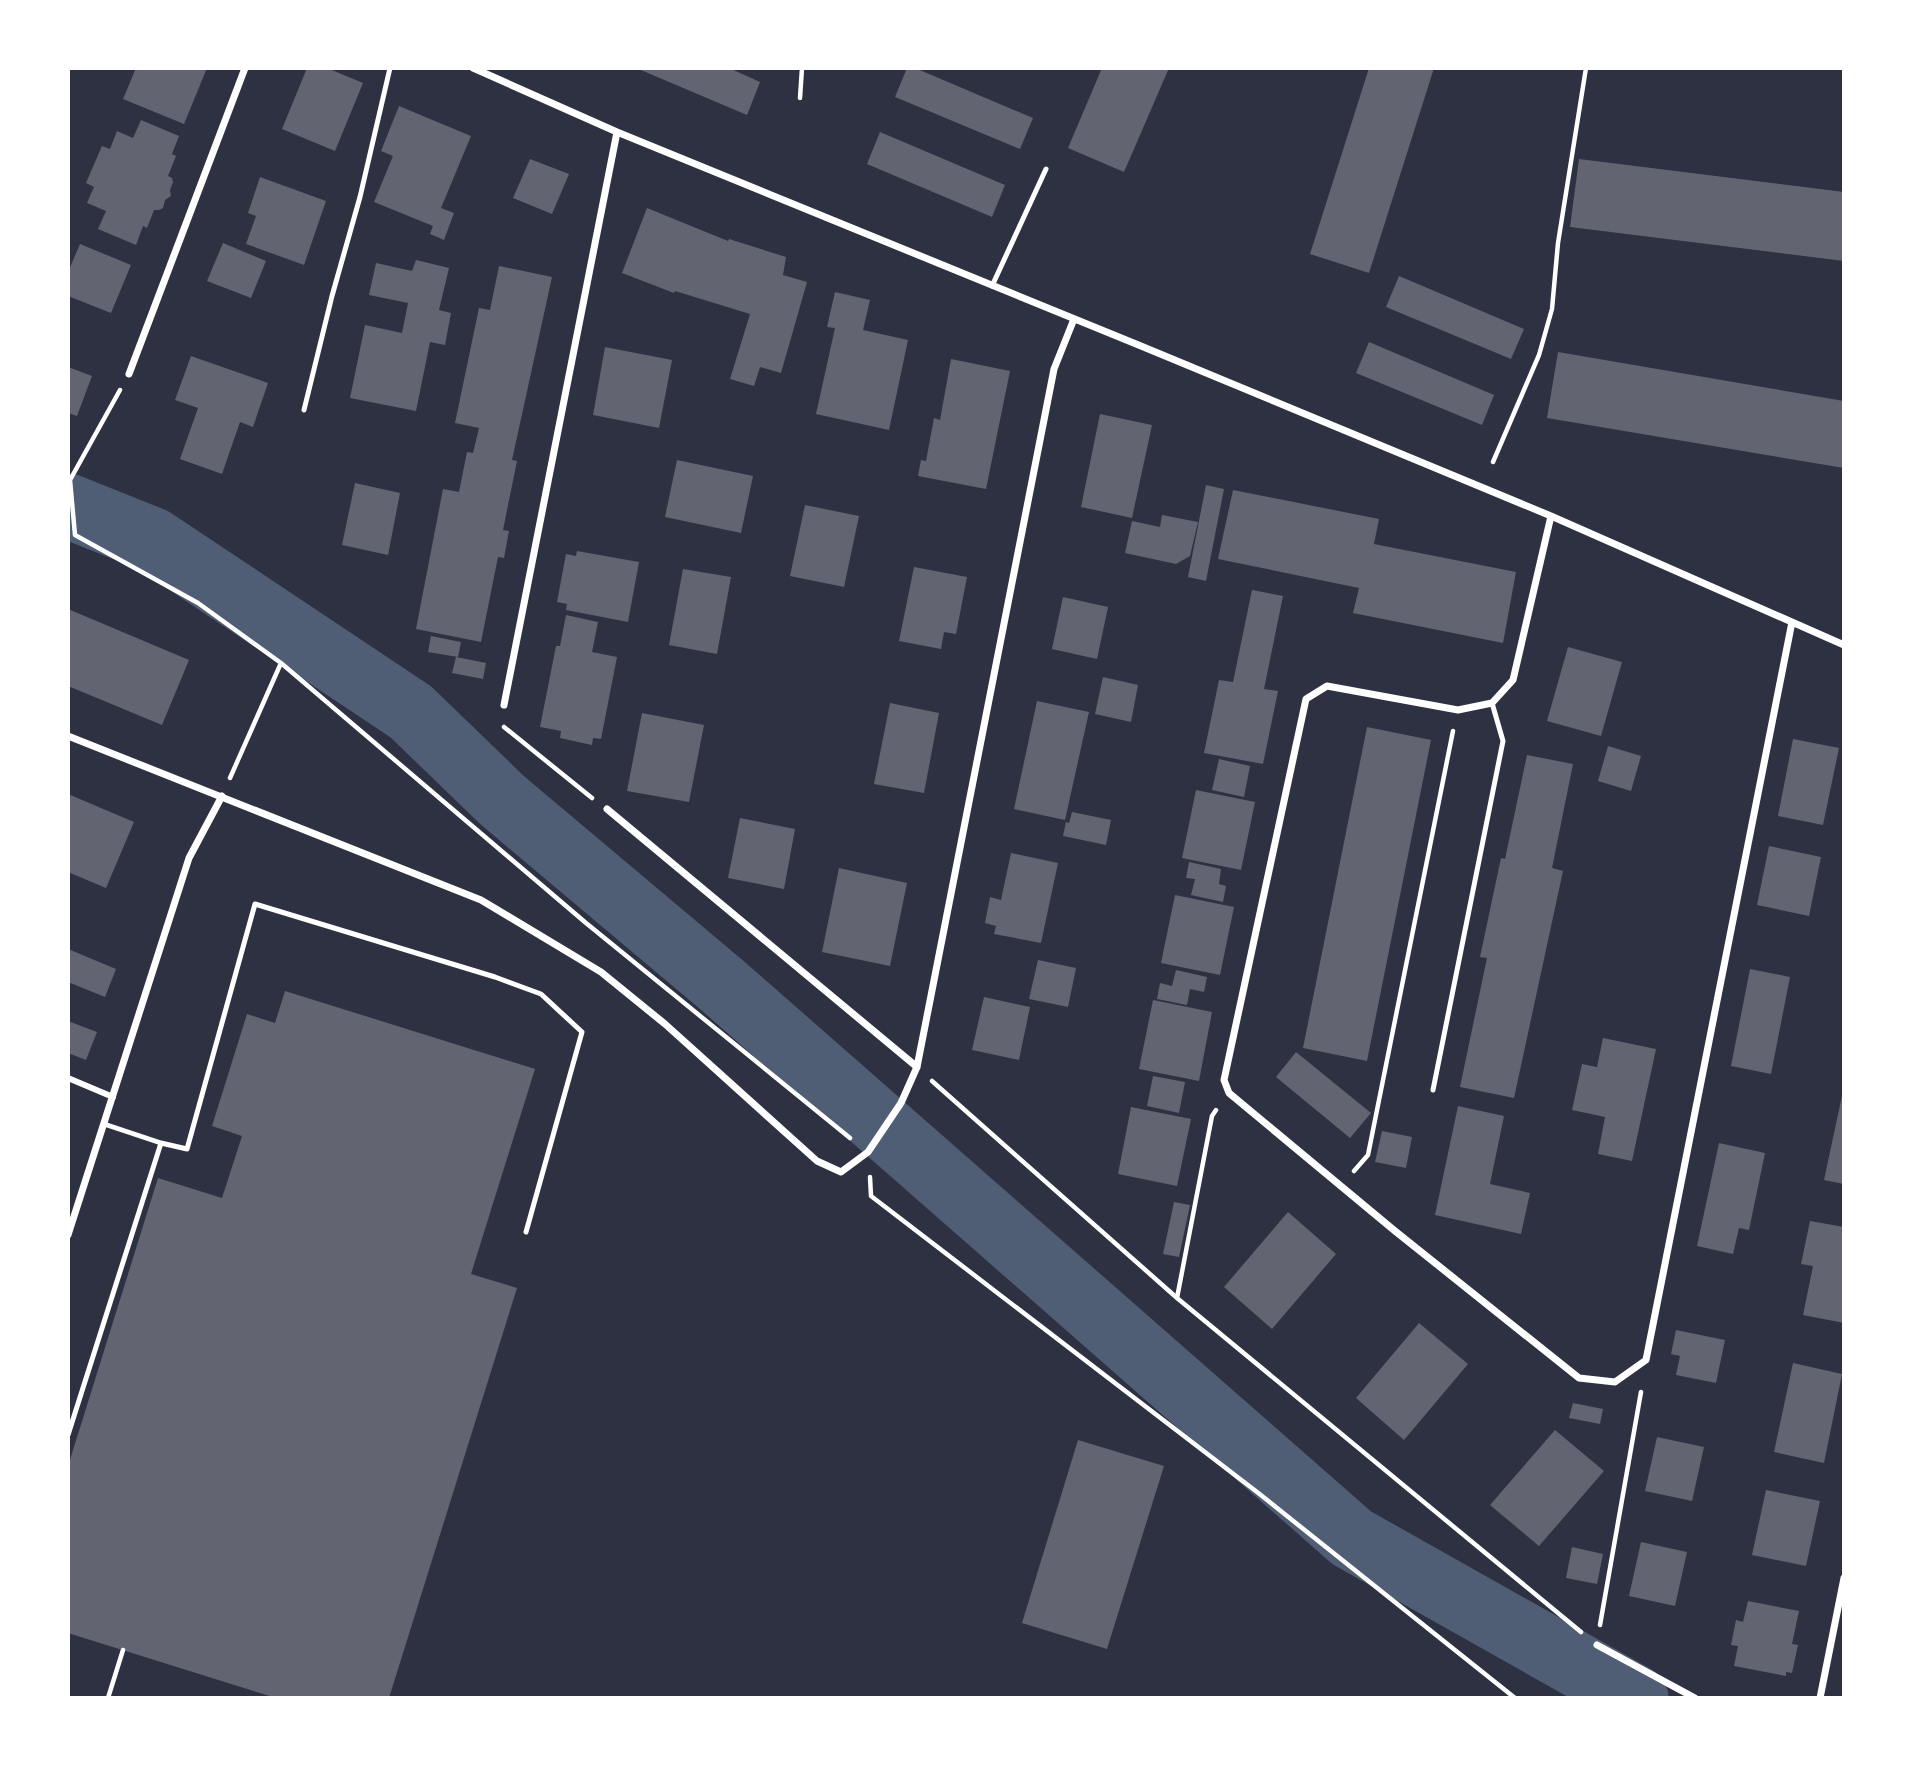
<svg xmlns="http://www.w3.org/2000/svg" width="1912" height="1766" font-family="Commissioner,sans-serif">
<rect width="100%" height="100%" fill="#2d3142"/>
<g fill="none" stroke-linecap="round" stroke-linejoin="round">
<path stroke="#4f5d75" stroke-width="65" d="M68,506L153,540L411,712L502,800L723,986L1352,1538L1636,1698"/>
</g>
<path fill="#626471" d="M136,68H207L184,124L123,99Z
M307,68H327L363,83L335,151L282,129Z
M636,68H729L760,82L747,115Z
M907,68H915L1033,118L1020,149L895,97Z
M1102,68H1169L1124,172L1068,148Z
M1369,68H1434L1369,273L1310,254Z
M399,106L471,136L441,208L454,213L444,240L430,234L433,226L374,202L393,156L381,151Z
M141,120L179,136L172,154L176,156L168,176L172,178L173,182L170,190L171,196L165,200L163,208L159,210H154L147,228L143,226L136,245L98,229L106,211L87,203L94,187L86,183L102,146L110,149L117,131L133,138Z
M880,132L1005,185L992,217L867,164Z
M530,159L569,174L552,214L513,198Z
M1579,159L1844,192V261L1570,227Z
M260,177L326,201L304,265L246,244L256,216L248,213Z
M647,208L728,241L729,239L786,257L783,275L807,282L781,373L760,367L754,386L730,379L750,314L675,291L674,293L622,273Z
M223,243L266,261L251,298L207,281Z
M80,244L131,265L111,313L68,296V272Z
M416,260L449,268L439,310L451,313L445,345L430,342L416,411L350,398L365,325L402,333L408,303L369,295L376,263L412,271Z
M499,266L552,277L512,460L517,461L503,530L509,531L504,558L498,557L481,642L416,629L443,489L459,492L467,452L473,453L479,428L455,423L479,308L490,310Z
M1399,276L1524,329L1511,359L1386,307Z
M835,292L870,300L863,330L908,340L889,430L816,414L835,328L827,327Z
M1369,342L1494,395L1482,425L1356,373Z
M605,347L672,360L659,428L593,415Z
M1558,352L1844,401V468L1547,418Z
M191,356L268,383L253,427L240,422L222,474L180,459L198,408L175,400Z
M951,359L1010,371L986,489L918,476L921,460L926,461L934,418L940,420Z
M68,367L92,376L77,416L68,413Z
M1100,414L1152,425L1132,518L1081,507Z
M677,460L753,476L741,533L665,517Z
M355,483L400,493L388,555L342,545Z
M1206,485L1224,489L1206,581L1188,577Z
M1233,490L1379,519L1374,544L1516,572L1503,643L1353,613L1359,588L1218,559Z
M805,505L859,516L844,587L790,576Z
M1162,515L1198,522L1190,556L1176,564L1125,553L1132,521L1160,527Z
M577,551L639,562L628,622L566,610L567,604L557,602L566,554L576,556Z
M914,567L967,577L956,634L944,632L941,649L899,641Z
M683,569L731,577L717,654L669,645Z
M1252,590L1283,596L1264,689L1278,691L1263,764L1204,753L1219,680L1233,682Z
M1063,597L1108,607L1097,659L1052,649Z
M68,609L189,660L162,725L68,686Z
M566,615L598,622L592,652L617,657L601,739L593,738L592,745L560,738L561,731L540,727L556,646H560Z
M431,636L461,642L458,657L428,652Z
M1568,647L1622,662L1601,736L1547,721Z
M456,657L486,663L483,679L452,673Z
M1103,677L1138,685L1131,722L1095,714Z
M1037,701L1089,712L1065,820L1014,809Z
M890,703L939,713L924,793L874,784Z
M642,713L704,725L689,802L627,791Z
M1367,727L1431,740L1367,1061L1303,1048Z
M1793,739L1839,748L1823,825L1778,816Z
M1608,746L1641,756L1631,791L1598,781Z
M1527,755L1573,764L1552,868L1563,871L1514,1098L1460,1087L1487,958L1480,957L1501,858L1505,859Z
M1219,759L1250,766L1244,797L1212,790Z
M1196,790L1255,802L1241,870L1182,858Z
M68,794L134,822L106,888L68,872Z
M1072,812L1111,820L1106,845L1063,836L1066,822L1069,823Z
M740,818L795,829L784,889L728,878Z
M1769,846L1821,857L1809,916L1757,905Z
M1011,853L1058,863L1041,943L994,934L996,926L985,923L990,897L1001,900Z
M1189,862L1221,869L1219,884L1226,886L1223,902L1191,895L1195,879L1186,878Z
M839,868L907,883L890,966L822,952Z
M1175,895L1234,907L1220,975L1161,963Z
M68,949L116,969L105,997L68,982Z
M1038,960L1076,968L1068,1007L1029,999Z
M1750,969L1790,977L1771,1074L1731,1066Z
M1176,970L1207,977L1204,992L1190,989L1187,1005L1157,999L1160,983L1172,986Z
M285,991L535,1069L471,1274L517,1288L389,1698H276L68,1633V1466L158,1178L222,1198L242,1136L212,1126L247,1014L275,1023Z
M984,997L1030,1007L1019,1060L972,1050Z
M1153,1000L1212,1012L1199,1081L1139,1069Z
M68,1021L97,1032L86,1060L68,1053Z
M1603,1038L1656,1049L1632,1161L1598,1154L1605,1117L1572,1110L1582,1064L1597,1067Z
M1296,1052L1371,1113L1350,1138L1276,1077Z
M1153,1076L1185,1082L1179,1113L1147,1106Z
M1843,1091H1844V1184L1824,1180Z
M1458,1106L1504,1116L1490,1184L1530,1193L1521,1234L1435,1215Z
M1131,1107L1191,1119L1177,1186L1118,1174Z
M1382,1131L1412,1137L1406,1168L1375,1162Z
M1719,1143L1765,1153L1749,1230L1739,1228L1733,1254L1697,1246Z
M1174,1202L1190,1205L1179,1257L1163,1254Z
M1288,1212L1336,1254L1272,1329L1224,1287Z
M1810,1221L1844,1227V1323L1803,1315L1813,1266L1801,1264Z
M1419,1323L1468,1364L1404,1440L1356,1398Z
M1676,1330L1725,1340L1716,1383L1676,1375L1680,1356L1671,1354Z
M1793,1363L1842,1374L1824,1463L1774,1452Z
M1573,1403L1603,1409L1600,1424L1569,1418Z
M1555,1430L1604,1471L1539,1546L1490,1505Z
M1657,1437L1704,1447L1692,1501L1645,1491Z
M1078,1440L1164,1466L1107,1649L1022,1623Z
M1766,1490L1820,1501L1806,1566L1752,1555Z
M1641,1542L1687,1552L1675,1606L1629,1596Z
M1572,1547L1603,1554L1597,1584L1566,1578Z
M1748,1601L1799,1611L1792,1644L1798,1645L1792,1673L1786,1672V1676L1734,1666L1738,1646L1731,1645L1736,1620L1743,1622Z"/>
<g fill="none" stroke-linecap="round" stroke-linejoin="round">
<path stroke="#fff" stroke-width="4.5" d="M800,98L802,68
M120,390L70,480L75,535L198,603L281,663L586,923L850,1138
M1493,462L1539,355L1552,309L1558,243L1586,68
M504,727L592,798
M230,778L281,663
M932,1081L1177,1298L1581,1632
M1354,1171L1368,1155L1453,731
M870,1177L871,1196L1257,1492L1515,1698
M1177,1298L1212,1116L1216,1110
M1600,1625L1641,1392
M108,1698L123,1650"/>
<path stroke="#fff" stroke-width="5" d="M992,286L1046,169
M304,410L332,296L360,197L390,68
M1433,1090L1503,741L1492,703
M104,1124L161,1143
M68,1435L161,1143L187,1149L255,904L495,977L541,994L582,1032L526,1232"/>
<path stroke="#fff" stroke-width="6" d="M68,1078L113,1097"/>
<path stroke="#fff" stroke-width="7" d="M473,68L617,132L1141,346L1551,516L1844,645
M129,374L245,68
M1551,516L1513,680L1492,703L1458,710L1327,686L1306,699L1224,1080L1229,1093L1395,1231L1579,1378L1615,1382L1646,1360L1792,622
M504,705L617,132
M68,736L481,900L601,972L665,1024L817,1161L841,1172L868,1152L901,1103L917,1067L1054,369L1074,319
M607,809L917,1067
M68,1235L189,858L222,796
M1597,1645L1695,1698
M1820,1698L1844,1578"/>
</g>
<rect width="1912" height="1766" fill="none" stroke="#ffffff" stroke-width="140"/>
</svg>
